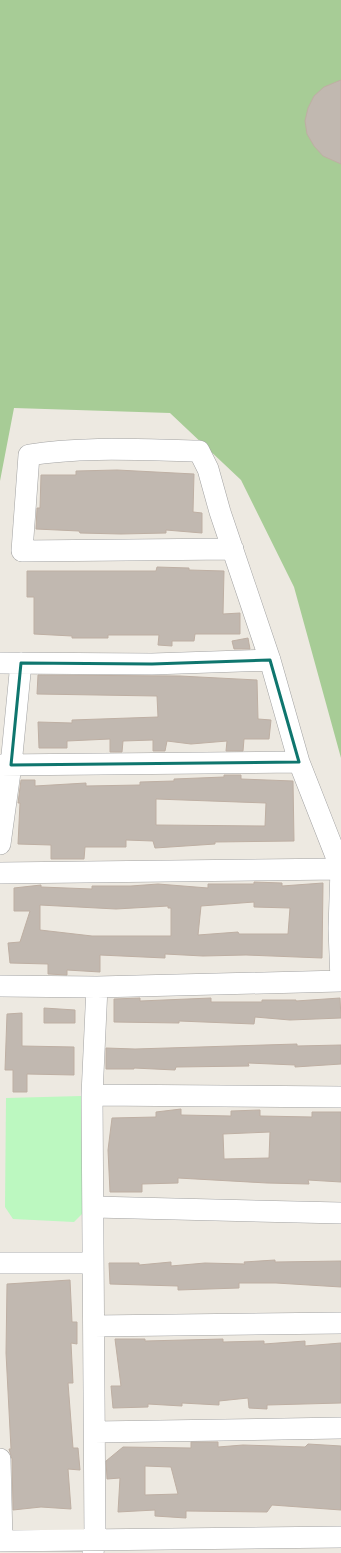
<svg xmlns="http://www.w3.org/2000/svg" width="341" height="1553" font-family="'Exo 2',sans-serif">
<rect width="100%" height="100%" fill="#ede9e1"/>
<path fill="#a7cc96" d="M0,0H341V758L294,587L241,480L170,413L14,408L0,481Z"/>
<path fill="#bcf8c0" d="M81,1096L83,1213L74,1222L13,1219L5,1207L6,1098Z"/>
<path fill="#c1b8b0" stroke="#beafa3" fill-rule="evenodd" d="M341,80V164L323,156L314,146L307,134L305,121L308,108L314,96L324,87Z
M117,470L194,474L193,512L202,513V533L166,530V533L121,534L80,533L79,531L36,529L37,508H40L41,475H76V471Z
M157,567L189,568V570L224,571L223,614L240,613V634H195L194,641H172V646L158,645L159,635H108V638H72V636L34,634V597H27V571H156Z
M248,638L250,649H234L232,641Z
M38,675L180,676L257,680L258,719L271,720L269,739H244L243,751H226L227,741L191,744L167,741L165,751H153V740L123,741L122,752H110V739L67,741V748H39L38,722L72,723V720L158,717L157,696L37,694Z
M224,775H241V779L293,781L294,841L215,842V844L155,848L153,841L126,840V847H85L84,859H51V845L18,844L20,803H18L21,780H35V786L86,783V786L140,785V782L174,781V779L224,777ZM156,799L266,803L265,826L156,825Z
M254,882L282,883V886L323,883L322,958L246,955L203,956L165,954V958L100,955V972L67,970V975L48,974V964L10,963L8,943L20,942L30,911H14V888L41,885V887L92,889V886H131L158,884L208,888V884H254ZM254,902V907L290,908L288,934H239L238,932L198,935L201,906ZM40,905L116,909L168,906V908H171V936H92L40,930Z
M140,998V1001L211,998V1002H262V1000H296V1001L340,998L341,1018L290,1020L255,1017L254,1024L179,1021V1023L114,1022V999Z
M44,1008L75,1010V1023H44Z
M22,1013V1046L74,1047V1075L27,1074V1092H13V1070H5L7,1014Z
M297,1044V1046L341,1045V1064L295,1067V1065L248,1063L249,1066L176,1067L175,1070L134,1068V1069H106V1048L135,1049Z
M181,1109V1115L231,1116V1111L260,1110V1116L312,1117V1112H341V1182L308,1180L309,1184L267,1183L178,1178V1183L142,1184V1192H110L108,1150L112,1118L156,1117V1112ZM270,1132L269,1158L224,1159L223,1134Z
M275,1260V1262L341,1261V1287L276,1283H239V1288L178,1290V1286L110,1284L109,1263H139V1265L171,1262V1266L205,1263L245,1264L244,1262Z
M70,1280L72,1322H77V1344L71,1343L73,1383H68L73,1448H78L80,1470L68,1469L71,1509L41,1507L13,1510L12,1459L9,1449H11L6,1353L7,1284Z
M115,1339H145V1341L223,1339V1342L264,1341V1344L305,1341V1346L341,1343V1403L267,1405V1409L249,1408L248,1398L219,1401V1405L182,1403V1406L148,1404V1407L113,1408L111,1386H121Z
M191,1442H218V1447L243,1445L305,1447L308,1444L341,1446V1510L272,1505L267,1512L186,1511V1518L155,1516V1510L118,1512L120,1478L107,1479L106,1461L123,1447L191,1448ZM145,1466L171,1467L178,1494L145,1495Z"/>
<g fill="none" stroke-linecap="round" stroke-linejoin="round">
<g stroke="#a2a2a2" stroke-width="22">
<path id="minor" d="M233,549L22,551L29,455C85,446 143,450 199,451L208,469L220,512L270,660L299,762L341,869L339,928L341,981
M0,663L152,664L270,660
M0,765L299,762
M0,844L11,765L21,663
M0,873L341,869
M0,986L97,987L341,981
M92,1095L341,1097
M94,1207L341,1213
M0,1263H93
M94,1326L341,1323
M95,1432L341,1428
M0,1459L2,1541
M0,1541L341,1537
M93,1553L95,1539L92,1095L97,987"/>
</g>
<use href="#minor" stroke="#fff" stroke-width="21"/>
</g>
<path fill="none" stroke="#0f766e" stroke-width="3" stroke-linejoin="round" d="M270,660L299,762L11,765L21,663L152,664Z"/>
</svg>
